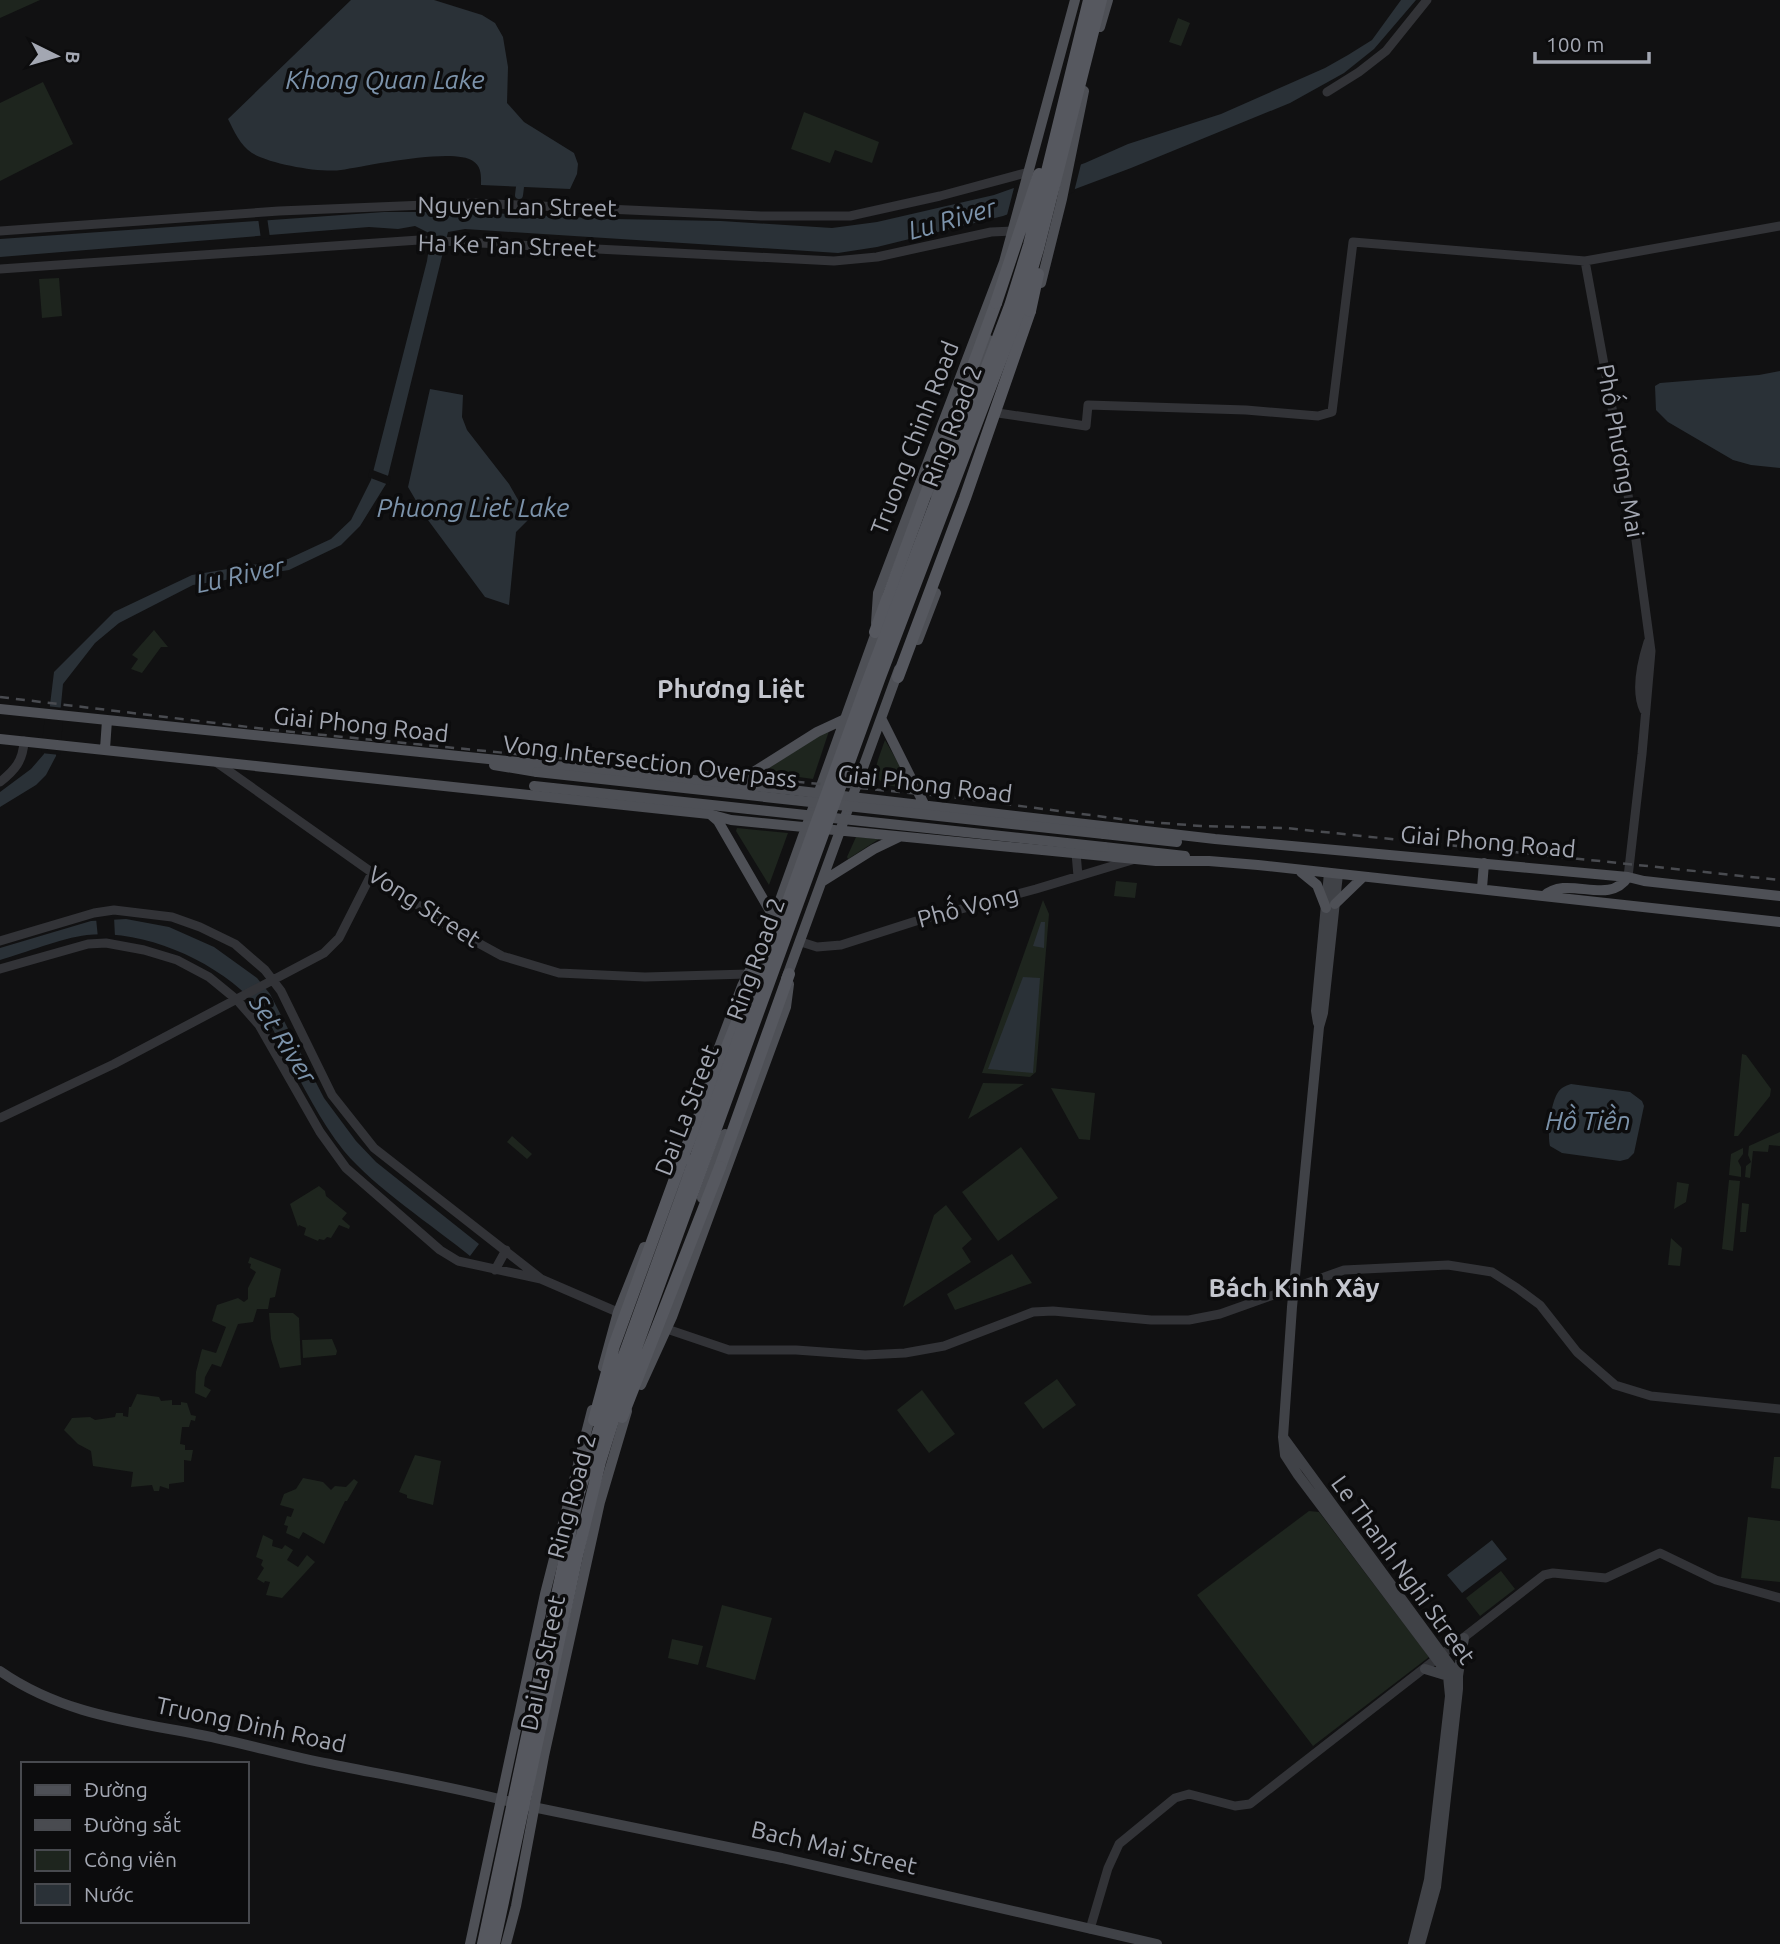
<svg xmlns="http://www.w3.org/2000/svg" width="1780" height="1944" font-family="Ubuntu,sans-serif">
<rect width="100%" height="100%" fill="#111112"/>
<path fill="#1e251e" d="M0,0H40L0,18Z
M1178,18L1190,23L1181,46L1169,42Z
M43,82L73,144L0,181V103Z
M804,112L879,142L872,163L835,150L830,163L791,149Z
M59,278L62,316L42,318L39,279Z
M154,630L168,647H161L142,673L131,669L138,659L132,655Z
M830,728L813,779L763,772Z
M885,740L911,785L908,789C866,783 873,774 885,740Z
M737,828L788,833L769,885L736,831Z
M856,837L879,839L848,859L847,857Z
M1116,881L1137,883L1135,898L1114,896Z
M1043,900L1049,914L1036,1072L1030,1077L982,1073Z
M1742,1054L1746,1055L1771,1089L1770,1096L1738,1136H1734Z
M983,1083L1024,1084L968,1119Z
M1051,1088L1095,1093L1090,1140L1079,1139Z
M1780,1132V1146L1769,1145L1768,1152L1753,1151L1750,1178L1745,1177L1746,1166L1751,1162L1748,1155L1749,1146Z
M512,1136L532,1154L527,1159L507,1142Z
M1021,1147L1058,1198L998,1241L962,1192Z
M1743,1148V1154L1738,1161L1741,1167V1177L1729,1175L1731,1154Z
M1729,1180L1740,1181L1733,1251L1722,1249Z
M1677,1182L1689,1184L1686,1202L1674,1209Z
M319,1186L325,1191L326,1196L347,1213L342,1219L350,1226L349,1229L339,1225L331,1238L327,1237L324,1240L319,1239L318,1241L304,1235L306,1228L299,1225L298,1227L290,1204Z
M1742,1203L1749,1204L1746,1232H1740Z
M946,1205L972,1239L962,1248L971,1262L903,1307L934,1215Z
M1671,1238L1682,1248L1680,1266L1668,1265Z
M1012,1254L1032,1283L955,1310L947,1294Z
M250,1257L281,1269L275,1297L270,1298L268,1309H257L253,1322L238,1324L221,1367L212,1364L205,1377L204,1386L211,1390L206,1398L195,1393L196,1372L202,1349L216,1353L226,1327L212,1321L217,1305L238,1298L244,1302L248,1299V1288L256,1272L250,1268L251,1264L248,1263Z
M269,1313H293L299,1318L301,1365L280,1368L271,1339Z
M332,1339L337,1351L336,1355L303,1358L302,1340Z
M1057,1379L1076,1405L1043,1429L1024,1403Z
M922,1390L955,1434L929,1453L897,1410Z
M137,1394L159,1397L161,1401L172,1400V1405H181V1402L187,1403L191,1415L196,1416L195,1421L191,1420L189,1427H182L180,1444L185,1445V1450H193L191,1461L184,1460V1482L169,1484V1489L160,1486L159,1491H154L152,1485L131,1487L133,1472L93,1466L91,1451L78,1444L64,1430L72,1418L90,1417L95,1420L115,1417L116,1413H123V1416L128,1417L129,1407H131Z
M415,1455L441,1461L433,1505L407,1498V1495L399,1492Z
M1774,1457H1780V1489L1771,1488Z
M303,1478L323,1482L331,1490L335,1486L346,1487L354,1479L358,1482L347,1501H345L324,1544L303,1532L299,1539L286,1533L288,1526L284,1525L287,1516L291,1517L294,1509L280,1505L284,1494L296,1489Z
M1309,1511L1319,1512L1429,1657L1313,1746L1197,1595Z
M1748,1517L1780,1521V1582L1741,1578Z
M263,1535L273,1540L272,1546L282,1549L285,1545L293,1550L287,1560L298,1567L307,1555L315,1562L282,1598L266,1595L270,1582L265,1581L264,1583L257,1579L264,1568L261,1565L263,1560L256,1557Z
M1501,1571L1515,1589L1480,1616L1466,1598Z
M722,1605L772,1618L755,1680L706,1667Z
M672,1639L703,1646L698,1665L668,1658Z"/>
<path fill="#2a3137" d="M351,0H434L482,15L495,23L503,37L508,67L507,103L524,122L574,153L578,164L577,174L570,189L481,185C481,176 482,167 473,161C454,147 366,166 341,170C321,173 270,164 252,153C240,145 234,131 228,119Z
M1401,0H1416L1374,49L1344,73L1290,103L1131,168L1003,216L877,247L838,253L465,229L448,232L386,484L360,526L341,545L289,570L193,585L119,623L95,643L63,684L56,756L46,775L36,785L0,807V792L31,769L44,754L54,672L114,612L192,575L288,559L331,539L351,520L371,480L427,261L431,234L415,226L398,229L369,227L0,257V239L384,212H467L613,219L721,221L832,228L877,222L994,195L1085,163L1128,144L1221,114L1325,68L1348,55L1372,40Z
M1780,371V468L1751,465L1733,460L1668,422L1656,410L1655,386L1660,383L1759,375Z
M430,389L463,395L462,417L467,430L509,484L529,519L516,532L509,605L485,597L425,516L408,487Z
M126,919L169,927L214,947L257,978L270,994L324,1098L356,1141L376,1162L479,1244L470,1256C432,1225 375,1188 344,1151C320,1121 303,1085 284,1051C277,1039 272,1025 264,1014C226,965 148,929 87,935C61,938 25,953 0,960V948L91,921Z
M1041,922H1045L1044,948L1033,946Z
M1023,977L1040,978L1033,1073L988,1069Z
M1571,1084L1630,1092L1642,1101L1644,1106L1634,1153L1628,1159L1620,1161L1562,1153L1550,1146C1547,1135 1551,1104 1557,1094C1560,1088 1565,1086 1571,1084Z
M1492,1540L1507,1559L1462,1593L1447,1575Z"/>
<path fill="#111112" d="M1082,160L1074,192L1006,219L1015,184Z
M267,217L270,238L261,239L258,218Z
M370,469L391,477L389,485L368,477Z
M46,706L64,708L60,755L41,753Z
M114,917L115,937L98,938L96,918Z"/>
<g fill="none" stroke-linecap="round" stroke-linejoin="round">
<path stroke="#2a3137" stroke-width="8" d="M519,195L520,187"/>
<path stroke="#323337" stroke-width="9" d="M1327,92L1359,72L1386,51L1427,0
M0,231L279,211L474,203L761,216H850L940,196L1029,172
M1585,261L1635,533L1651,651L1642,754L1628,877
M0,269L419,240L834,261L877,257L991,232L1013,231
M998,413L1086,426L1088,405L1246,410L1318,416L1332,412L1353,242L1585,261L1780,226
M1644,710C1635,691 1642,661 1648,642
M216,762L449,927L502,956L559,973L645,977L747,974
M0,782C15,770 23,761 24,741
M1076,853L1078,876
M0,941L94,913L114,910L172,917L200,927L235,944L265,970L281,991L332,1095L374,1148L540,1278
M801,942L817,947L841,945L916,921L1036,889L1132,860
M0,969L88,944L106,943L144,950L177,960L209,977L237,1000L259,1025L320,1132L346,1168L440,1250L458,1261L541,1279L622,1314
M0,1118L114,1064L324,953L339,938L372,873
M495,1270L506,1250
M661,1327L729,1350H796L865,1355L905,1353L944,1346L1033,1312L1053,1311L1151,1320H1189L1220,1314L1344,1270L1448,1265L1492,1272L1517,1288L1540,1305L1577,1352L1615,1385L1651,1396L1780,1409
M1090,1929L1108,1868L1119,1844L1175,1798L1189,1794L1235,1806L1250,1804L1544,1575L1553,1573L1606,1578L1660,1553L1716,1580L1780,1598"/>
<path stroke="#404247" stroke-width="10" d="M1338,874L1323,1013L1319,1027L1292,1307L1283,1437L1285,1455L1298,1475L1441,1665L1448,1676L1450,1696L1429,1880L1413,1944
M1318,1023L1316,1011L1329,873
M1283,1437L1458,1676V1689L1436,1887L1420,1944
M1425,1669L1448,1676
M0,1671C66,1717 140,1722 216,1738C254,1746 292,1757 330,1764C389,1776 448,1786 507,1801
M1458,1676L1464,1638
M528,1806L782,1858L1157,1944"/>
<path stroke="#4e5056" stroke-width="10" d="M1100,27L1108,0
M1041,283L1062,199L1084,91
M933,492L989,340
M876,623L878,593L1004,262L1075,0
M918,640L936,593
M0,709L791,790L1215,839L1628,877L1644,881L1780,896
M882,720L924,804
M0,739L709,814L731,820L1156,861H1209L1258,865L1780,922
M105,749L107,720
M494,765L537,772
M736,783L817,732L845,719
M711,815L718,821L773,916
M1104,834L1177,842
M1104,847L1185,856
M1301,872L1317,885L1326,908
M823,881L874,849L899,837
M1482,888L1484,863
M1544,896C1568,874 1608,907 1628,877
M1335,904L1363,877
M757,964L878,627
M786,979L899,669
M700,1098L742,986L752,966
M702,1198L725,1134
M603,1367L618,1312L644,1247
M641,1385L672,1317L786,1007L789,984
M470,1944L545,1594L592,1410
M506,1944L516,1906L544,1756L600,1502L627,1411"/>
<path stroke="#56585f" stroke-width="12" d="M875,632L996,303
M898,677L965,498L1030,311
M684,1154L739,1017L758,958
M720,1167L789,974"/>
<path stroke="#494b50" stroke-width="2.5" stroke-dasharray="9 7" stroke-linecap="butt" d="M0,697L273,730L951,797L1136,821L1201,826L1286,828L1780,880"/>
<path stroke="#4e5056" stroke-width="10" d="M537,772L1104,834
M534,786L1104,847"/>
<path stroke="#56585f" stroke-width="12" d="M996,303L1039,174
M1030,311L1038,274
M622,1417L720,1167
M594,1420L614,1346L684,1154
M483,1944L578,1496L610,1394L863,694L1010,306L1029,245L1089,0
M494,1944L577,1556L600,1462L634,1354L880,677L1020,309L1038,249L1101,0"/>
</g>
<g text-anchor="middle" stroke-width="7" stroke-linejoin="round" paint-order="stroke">
<g font-size="24" fill="#a3a7b2" stroke="#0c0c0d">
<text transform="translate(517 207) rotate(1)" y="8">Nguyen Lan Street</text>
<text transform="translate(507 246) rotate(2)" y="8">Ha Ke Tan Street</text>
<text transform="translate(952 426) rotate(-69)" y="8">Ring Road 2</text>
<text transform="translate(915 438) rotate(-69)" y="8">Truong Chinh Road</text>
<text transform="translate(1620 451) rotate(80)" y="8">Phố Phương Mai</text>
<text transform="translate(361 725) rotate(6)" y="8">Giai Phong Road</text>
<text transform="translate(650 762) rotate(7)" y="8">Vong Intersection Overpass</text>
<text transform="translate(925 784) rotate(7)" y="8">Giai Phong Road</text>
<text transform="translate(1488 842) rotate(5)" y="8">Giai Phong Road</text>
<text transform="translate(424 907) rotate(33)" y="8">Vong Street</text>
<text transform="translate(968 907) rotate(-15)" y="8">Phố Vọng</text>
<text transform="translate(756 959) rotate(-70)" y="8">Ring Road 2</text>
<text transform="translate(687 1110) rotate(-69)" y="8">Dai La Street</text>
<text transform="translate(572 1496) rotate(-75)" y="8">Ring Road 2</text>
<text transform="translate(1403 1570) rotate(54)" y="8">Le Thanh Nghi Street</text>
<text transform="translate(543 1663) rotate(-78)" y="8">Dai La Street</text>
<text transform="translate(251 1725) rotate(12)" y="8">Truong Dinh Road</text>
<text transform="translate(834 1848) rotate(13)" y="8">Bach Mai Street</text>
</g>
<g font-size="26" font-style="italic" fill="#7c93ab" stroke="#0c0c0d">
<text x="385" y="89">Khong Quan Lake</text>
<text transform="translate(952 219) rotate(-16)" y="9">Lu River</text>
<text x="473" y="517">Phuong Liet Lake</text>
<text transform="translate(240 575) rotate(-12)" y="9">Lu River</text>
<text transform="translate(283 1039) rotate(57)" y="9">Set River</text>
<text x="1588" y="1130">Hồ Tiền</text>
</g>
<g font-size="26" font-weight="bold" fill="#c4c6ce" stroke="#0c0c0d">
<text x="731" y="698">Phương Liệt</text>
<text x="1294" y="1297">Bách Kinh Xây</text>
</g>
</g>
<rect x="21" y="1762" width="228" height="161" fill="#0c0c0d" stroke="#484a4f" stroke-width="2"/>
<rect x="35" y="1785" width="35" height="10" fill="#4e5056" stroke="#484a4f" stroke-width="2"/>
<text x="84" y="1797" font-size="21" fill="#a3a7b2">Đường</text>
<rect x="35" y="1820" width="35" height="10" fill="#494b50" stroke="#484a4f" stroke-width="2"/>
<text x="84" y="1832" font-size="21" fill="#a3a7b2">Đường sắt</text>
<rect x="35" y="1850" width="35" height="21" fill="#1e251e" stroke="#484a4f" stroke-width="2"/>
<text x="84" y="1867" font-size="21" fill="#a3a7b2">Công viên</text>
<rect x="35" y="1884" width="35" height="21" fill="#2a3137" stroke="#484a4f" stroke-width="2"/>
<text x="84" y="1902" font-size="21" fill="#a3a7b2">Nước</text>
<g transform="translate(56 56) rotate(95)" stroke="#0c0c0d" stroke-width="5" paint-order="stroke">
<path d="M0-5L12 26L0 18L-12 26Z" fill="#a3a7b2"/>
<text y="-10" font-size="19" font-weight="bold" text-anchor="middle" fill="#a3a7b2">B</text>
</g>
<path d="M1535 52v10h114v-10" fill="none" stroke="#a3a7b2" stroke-width="3.5"/>
<text x="1546" y="52" font-size="21" fill="#a3a7b2" stroke="#0c0c0d" stroke-width="5" paint-order="stroke">100 m</text>
</svg>
